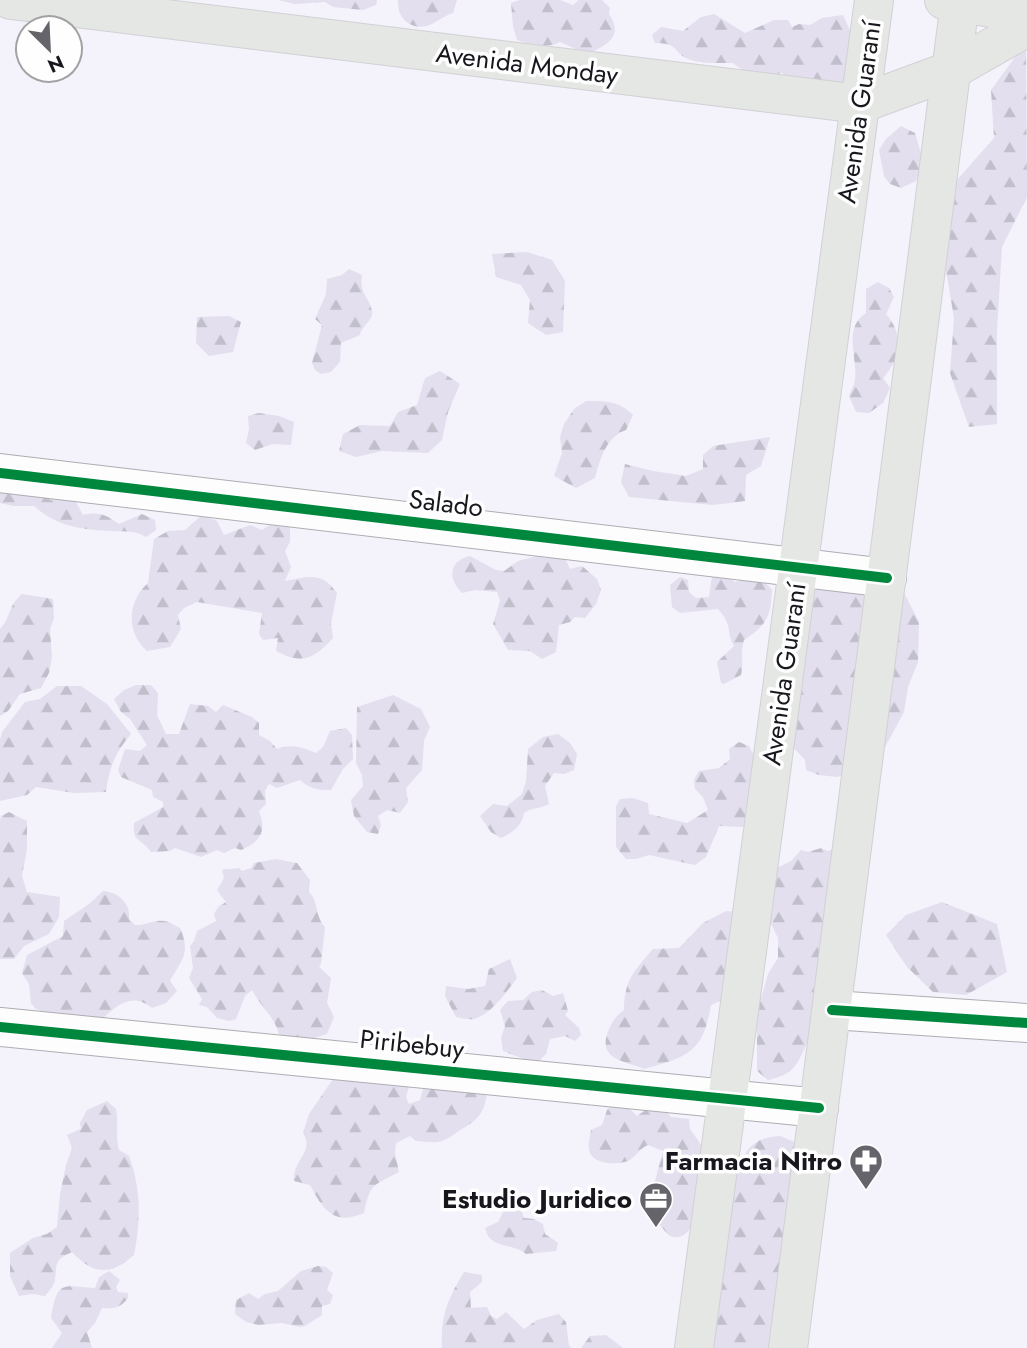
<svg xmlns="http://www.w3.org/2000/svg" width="1027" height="1348" font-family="Jost,sans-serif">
<defs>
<pattern id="forest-firs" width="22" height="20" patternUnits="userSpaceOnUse" patternTransform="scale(1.75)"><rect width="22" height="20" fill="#e3dfee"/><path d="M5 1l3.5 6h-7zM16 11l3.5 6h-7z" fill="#c2bfcc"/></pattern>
</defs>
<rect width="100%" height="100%" fill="#f4f2fa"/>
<path fill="url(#forest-firs)" d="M278,0H377L376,5L363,10L333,7L325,2L294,4Z
M398,0H457L453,13C443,16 436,23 427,26C409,30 397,17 398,0Z
M520,0H560L573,5L579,0H602L610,8L609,14C625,37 605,46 587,54L560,42C546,49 532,45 517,40L513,26L511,3Z
M714,14L745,33L774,20H788L792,27L799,24L810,25L822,18L843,15L863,59L839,95L794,83L782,73C765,77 746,75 733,63C720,63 701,64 688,59C672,52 680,43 655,43L652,35L661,27L683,31L701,17Z
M1026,42L1027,197L1002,247L997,331V424L969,427L950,373L954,318L945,264L948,190L994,138L991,90Z
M901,126L915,133L923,160L916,181L901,188L890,184L884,176L879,150L886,139Z
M527,252L552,260L565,281L563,332L546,335L528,323L530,300L521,285L496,277L492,254Z
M349,269L362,275C359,295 369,296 372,311C374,320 361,326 360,335L341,343L340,362L331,372L321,374L315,370L312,363L322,325L315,319L326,294L327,279L342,275Z
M878,282L889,288L894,297L886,314C904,334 901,359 883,378L890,388L883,403L869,413L856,412L849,396C851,391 854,385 855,380C858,357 842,329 866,313V289Z
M229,316L241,322L233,352L209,356L196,343L197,317Z
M440,371L460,384L448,412L442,440L428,453L382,451L356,457L339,451L343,434L360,425L390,426L398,412L417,405L425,378Z
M586,401C606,401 619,401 633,415L626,430C606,437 600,459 595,478L576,488L554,476L562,453L560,437L564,424L574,409Z
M259,413L279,416L294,422L291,445L273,444L255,450L246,443L249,429L248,416Z
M770,437L761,466L746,475L745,501L713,505L629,497L621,482L625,464L653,471L686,476L703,469V455L713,446Z
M0,492L44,497L51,500L61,498L76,502L83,515C98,511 107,515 119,524L142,514L155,520L156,530L146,537C134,530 126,532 113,531C82,530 58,527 34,506H13L0,503Z
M202,515L217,521L224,535L250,525L262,530L278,519L290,526V542L285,551L291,567L285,581C309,577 321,571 337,593L331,623L333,638C314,659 302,665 276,651L278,638L263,640L259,634L262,613L197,602L184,608L178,615L181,629L170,647L147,651C126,633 127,602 148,583L154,539L168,531L185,530Z
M561,550L570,569L582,566L597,579L601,590L596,604L585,618L575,617L570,622L559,625L556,652L542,659L530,651L508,650L493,624L500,601L497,592L475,590L462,593C448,579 448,561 470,556L496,570L504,571L518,561Z
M713,569L735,582C751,577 761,576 772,590C771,617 766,626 744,640C740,653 744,663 741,675L724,684L721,683L717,662L734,646C725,630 734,627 718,609L680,613L672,607L670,585L680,577L688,580L689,592L696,598L709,597Z
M828,576L898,581L919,622L918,662L908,687L904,712L883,751L868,769L837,777L819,775L806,770L805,760L789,743L805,601Z
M22,594L53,599L54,618L50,629L52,657L49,673L41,688L20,694L8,711L0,716V629C12,616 7,607 22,594Z
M136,685H151L158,693L157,715L166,734H179L190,704L208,706L216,712L223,705L252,717L259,723V735L270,741L277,749C290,743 304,748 316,753L323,747L330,731L346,728L352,735L353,759L343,769L331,790C317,790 310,789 300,780L277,788L269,784L265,791L266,804L259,811C267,832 260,842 241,850L235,848L224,853L217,850L201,857L175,848L170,851L151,852C142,838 132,843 134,823L163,807V802L153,797L152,790L121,777L118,770L125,749L140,751L147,745L130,719L121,712L114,699L124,690Z
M57,686H81L107,704L131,734C115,753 109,768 106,792L74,793L36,787L27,795L0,801V740L2,732L25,702L40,699Z
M393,695L421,709L430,727L424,741L422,770L406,788L408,802L400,813L387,810L378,816L381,825L378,834L367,832L354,816L351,800L363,786L362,775L356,763L357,707Z
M558,734L570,743L577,754L574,770L564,774L554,773L545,786L549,804C540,809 532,807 524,813C522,826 512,833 501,838L491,832L480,816L493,804L507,806L522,794L526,781L528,749L543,737Z
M739,742L749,746L758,763L754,812L743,827L719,826L706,857L695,865L649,855L636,859H626L616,847V806L620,799L633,798L648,803L649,814L687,823L708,810L703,797L695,789L694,780L699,771L719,768L730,759L729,749Z
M9,812L27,821V849L22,876L27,892L60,897L59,917L49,934L24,946L14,959H0V821L1,816Z
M838,847L809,1039C797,1063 797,1074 768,1080L757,1071V1013L768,974L778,958V938L765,911L777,868L791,861L801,850L808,852L821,848L828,851Z
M276,859L297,863L310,880L309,892C319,902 315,917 325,927L321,964L319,967L331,978L327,1003L334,1017L327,1034L301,1042H281C276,1016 264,1012 252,990L245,996L236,1019L229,1021L217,1018L207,1007L199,1005L202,999L189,978L193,968L190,946L194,941L197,931L216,921L214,914L218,907L226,902L217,890L224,878L222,870L239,868L242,871L251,868L254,863Z
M103,891C118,892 131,903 129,919L135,925C145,926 153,919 164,921C169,921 175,926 180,928C191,953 182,959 170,981L177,991L166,1003L152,1008C131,991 116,1006 100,1021L58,1017L36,1009L31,1003L29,984L22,973L27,955L63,936L64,921L89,904Z
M942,902L997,924L1007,972L966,995L933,992L907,967L886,935L906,915Z
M726,911L738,912L748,989L711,1005C703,1054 686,1057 644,1069C626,1061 597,1060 608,1032C612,1021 615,1017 624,1010C624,980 635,970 653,949L679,948L703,923Z
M510,959L517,978C507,991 491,1015 474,1019C469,1020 461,1018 456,1017L445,996L446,986L468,989L485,986L489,969Z
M542,990L553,996L563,993L568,1011L565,1015L579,1028L581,1035L575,1041L565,1036L550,1039L546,1054L536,1064L503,1051L501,1038L505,1026L500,1010L508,1001L523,1000L532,992Z
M333,1079L411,1080L406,1097L409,1104L420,1100L426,1079L487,1094C483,1120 472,1122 453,1135C448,1138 444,1141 438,1142C431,1143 424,1141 416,1141L410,1136L396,1143L395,1153L399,1172C373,1186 370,1183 364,1213C334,1226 323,1210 310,1185L294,1181C292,1160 315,1152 303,1133L309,1114Z
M107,1101L116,1109C119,1123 115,1136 119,1150L129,1156C141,1188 141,1221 134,1255C109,1277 93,1274 72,1252C54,1260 57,1263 55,1280C54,1286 49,1291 45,1296L32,1294L19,1296L10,1276V1253L33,1238L47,1234L57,1227L60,1194L66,1165L72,1148L67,1135L81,1129L80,1123L87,1110Z
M613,1104H625L637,1116L650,1107L665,1110L671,1117L689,1119L690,1129L702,1146C700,1166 705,1242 673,1237C667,1236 662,1226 657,1222L660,1191L655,1181L663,1151L648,1145C639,1149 638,1154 631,1159C622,1166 595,1165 590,1153C587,1146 590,1137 591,1130L602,1125L607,1110Z
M780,1136L797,1143L775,1348H707L734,1186C742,1157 746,1138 780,1136Z
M511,1204L521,1209L524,1218L534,1219L543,1224L545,1234L558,1243L556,1251L526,1254C512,1242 490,1250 485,1228L498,1222L506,1206Z
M318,1266L326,1267L333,1273L327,1290L333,1295L330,1304L322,1306V1315L305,1326L300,1327L282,1323L258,1325L246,1322L235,1314L236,1300L249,1293L258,1299L265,1294L278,1291L301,1271Z
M109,1271L120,1280L116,1287L118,1292L128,1293V1298C121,1308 113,1309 102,1308L95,1323L87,1332L92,1348H52L62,1333L51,1318C57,1279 63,1286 95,1288L99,1277Z
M464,1272L482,1275V1282L470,1292L471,1308L487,1307L491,1316L497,1319L506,1312L524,1329L537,1320L559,1314L566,1322L569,1346L572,1348H442C440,1317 448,1298 464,1272Z
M606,1335L623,1348H581L590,1336Z"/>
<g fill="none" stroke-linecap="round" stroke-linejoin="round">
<g stroke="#aeadb3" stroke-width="40">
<path id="minor" d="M0,473L887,578
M832,1010L1027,1023
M0,1027L819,1108"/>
</g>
<g stroke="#d2d0d5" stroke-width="40">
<path id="major" d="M11,0L860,104L952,70L1027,27
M944,0L1027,14
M694,1348L874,0
M788,1348L960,2"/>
</g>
<use href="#minor" stroke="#fdfdfe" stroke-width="38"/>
<use href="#major" stroke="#e4e7e4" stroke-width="38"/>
<g stroke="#fefefe" stroke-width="15">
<path id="cycleway" d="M0,473L887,578
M832,1010L1027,1023
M0,1027L819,1108"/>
</g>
<use href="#cycleway" stroke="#00873e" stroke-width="10"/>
</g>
<defs>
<g id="pharmacy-pin" transform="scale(1.75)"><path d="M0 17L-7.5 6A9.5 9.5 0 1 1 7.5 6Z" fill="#66646b" stroke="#fefefe"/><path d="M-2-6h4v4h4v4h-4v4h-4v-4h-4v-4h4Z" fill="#fff"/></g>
<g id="office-pin" transform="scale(1.75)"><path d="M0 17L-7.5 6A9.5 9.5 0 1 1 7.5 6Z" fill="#66646b" stroke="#fefefe"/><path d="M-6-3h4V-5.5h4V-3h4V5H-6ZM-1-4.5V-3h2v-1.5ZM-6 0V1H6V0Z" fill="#fff"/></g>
</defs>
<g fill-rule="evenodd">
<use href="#pharmacy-pin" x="866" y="1161"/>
<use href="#office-pin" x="656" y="1199"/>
</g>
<g text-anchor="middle" stroke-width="7" stroke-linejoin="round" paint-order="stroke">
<g font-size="26" fill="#19171e" stroke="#fefefe">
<text transform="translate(527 64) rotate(7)" y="9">Avenida Monday</text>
<text transform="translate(859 112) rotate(-82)" y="9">Avenida Guaraní</text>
<text transform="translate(446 503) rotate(7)" y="9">Salado</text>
<text transform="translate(784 674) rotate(-82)" y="9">Avenida Guaraní</text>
<text transform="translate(412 1044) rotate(6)" y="9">Piribebuy</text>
</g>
<g font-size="26" font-weight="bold" fill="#19171e" stroke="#fefefe" text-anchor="end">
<text x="842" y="1170">Farmacia Nitro</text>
<text x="632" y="1208">Estudio Juridico</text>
</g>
</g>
<g transform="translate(49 49) rotate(156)"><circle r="33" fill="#fefefe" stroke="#a2a2a4" stroke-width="2"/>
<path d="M0-5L12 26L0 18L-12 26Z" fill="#66646b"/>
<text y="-10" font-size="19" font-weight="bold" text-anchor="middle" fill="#19171e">N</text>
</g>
</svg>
